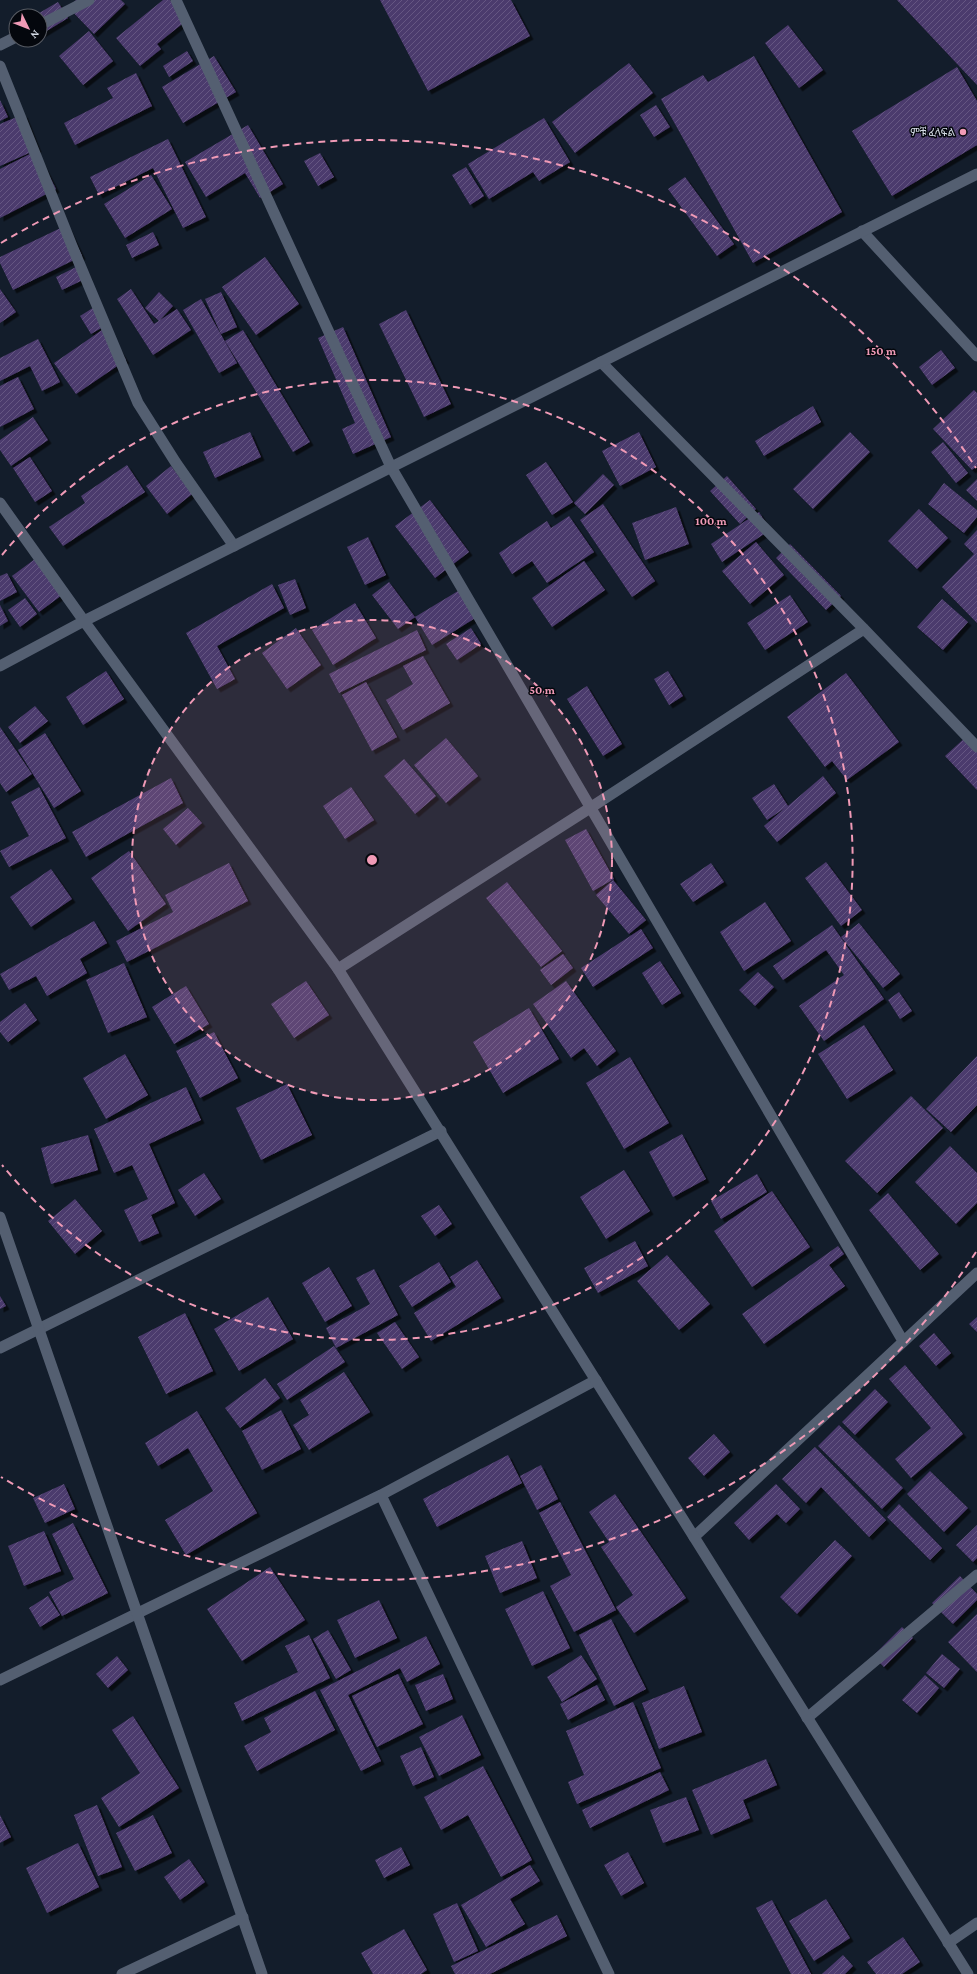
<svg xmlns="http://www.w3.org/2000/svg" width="977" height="1974" font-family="'Crimson Pro','Noto Sans Ethiopic',serif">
<defs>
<pattern id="building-hatch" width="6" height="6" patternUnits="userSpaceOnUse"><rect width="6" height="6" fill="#4c3a6d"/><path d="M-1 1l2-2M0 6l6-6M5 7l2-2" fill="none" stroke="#655682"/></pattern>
<filter id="shadow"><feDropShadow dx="3.5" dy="3.5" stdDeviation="0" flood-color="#0009"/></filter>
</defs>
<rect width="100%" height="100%" fill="#131d2b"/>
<path fill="url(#building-hatch)" filter="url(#shadow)" d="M76,0H121L125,4L94,34L68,7Z
M163,0H170L187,20L157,44L161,49L140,66L116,38Z
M380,0H511L530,36L428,91Z
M897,0H977V85Z
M58,2L68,18L40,35V16H34Z
M788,25L823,70L799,88L765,43Z
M89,31L113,61L83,85L59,56Z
M187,51L193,61L169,77L163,66Z
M214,56L236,92L183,123L162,87Z
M754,56L842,212L753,263L661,99L703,75L708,82Z
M629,63L653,93L575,153L552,122Z
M957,67L977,101V145L892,196L852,131Z
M136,73L152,106L75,145L64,123L113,98L107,88Z
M0,100L8,117L0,121Z
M656,105L670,127L654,137L640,115Z
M24,114L38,149L0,166V124Z
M544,118L570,162L539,181L533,172L489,199L468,164Z
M248,125L283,184L260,198L245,173L206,197L185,162Z
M168,139L206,217L183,228L153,168L99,195L90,177Z
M36,151L56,189L0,218V169Z
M320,153L334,177L318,186L304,161Z
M466,167L484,196L470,205L452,175Z
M151,175L172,209L125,238L104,204Z
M685,177L734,244L717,256L668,189Z
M67,225L82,256L13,290L0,263V257Z
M153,232L159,245L132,258L126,245Z
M265,257L299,304L256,335L222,287Z
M82,264L89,277L62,290L56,277Z
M0,289L16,312L0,323Z
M131,289L154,324L177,309L191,330L153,355L117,299Z
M159,292L173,306L159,321L145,308Z
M221,292L237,327L221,334L205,299Z
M201,299L237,363L219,373L183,310Z
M96,306L108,324L91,334L80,316Z
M406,310L451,404L424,417L379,324Z
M343,327L391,437L353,454L342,429L355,423L318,338Z
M105,328L126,360L76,394L54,363Z
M243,330L310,442L293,452L225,341Z
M38,339L60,382L42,391L30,366L0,381V358Z
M941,350L955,368L932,385L919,367Z
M18,377L34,409L0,427V386Z
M974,390L977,393V466L972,470L933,429Z
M813,406L821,422L764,456L755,441Z
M33,417L48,440L11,466L0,450V440Z
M250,432L261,457L215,478L203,452Z
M639,432L656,467L620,486L602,451Z
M850,432L870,452L813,509L793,489Z
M943,442L968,473L956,483L931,452Z
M30,457L52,491L35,502L13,468Z
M546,462L573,502L552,515L526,475Z
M127,465L145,492L63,546L49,527L85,503L81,496Z
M171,466L192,494L167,514L146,486Z
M603,474L614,485L585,514L574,503Z
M727,476L756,509L740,524L710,491Z
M977,479V501L966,490Z
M944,483L977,510V517L964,533L928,504Z
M430,500L469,552L435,578L395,526Z
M603,504L655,581L632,597L580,520Z
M676,507L689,544L645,560L632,523Z
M919,509L948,538L917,569L888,541Z
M759,512L770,530L722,562L711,544Z
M569,516L594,552L547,583L532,561L512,574L499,553L547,521L551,528Z
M977,530V623L942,587L974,554L964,544Z
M368,537L386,575L365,585L347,547Z
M756,542L784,575L750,604L722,571Z
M790,544L841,596L826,610L776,558Z
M35,559L62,595L39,612L12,576Z
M584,561L605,590L552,627L532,598Z
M7,573L17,592L0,601V576Z
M295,579L306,608L290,615L278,585Z
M389,582L415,617L398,629L372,595Z
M272,584L284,608L217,646L235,679L217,689L186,633Z
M463,588L480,615L432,645L415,617Z
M790,595L808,622L765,650L747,623Z
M25,598L37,614L20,627L8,610Z
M942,599L968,622L943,650L917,627Z
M355,603L376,638L333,665L312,630Z
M0,605L8,621L0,626Z
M296,628L321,665L287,689L262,653Z
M471,628L481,644L457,660L446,644Z
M417,630L426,650L339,693L329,674Z
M423,656L450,703L403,730L386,700L413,684L403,666Z
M106,671L124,699L83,725L66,697Z
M668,671L683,696L669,705L654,679Z
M846,673L899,742L847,780L832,761L825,767L787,717Z
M366,682L397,737L372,751L342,695Z
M587,686L622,744L603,756L567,699Z
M35,706L48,721L20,743L8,727Z
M0,727L32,774L6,792L0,783Z
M45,733L81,791L54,808L18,750Z
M967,736L977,747V790L945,756Z
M446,738L478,776L446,803L414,765Z
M404,759L436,796L415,814L384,776Z
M823,776L836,793L777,842L764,826L785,808L767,820L752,798L774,784L788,806Z
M171,778L183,803L86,857L72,832Z
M39,787L66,838L9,867L0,851L29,836L11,802Z
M351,787L374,820L345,839L323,806Z
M188,808L202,823L176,845L163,829Z
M586,829L614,879L593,891L565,840Z
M129,851L166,904L128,931L91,878Z
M826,862L862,910L841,926L805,878Z
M229,863L248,901L127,962L116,941L173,912L165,895Z
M711,863L724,882L693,902L680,884Z
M51,869L72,899L31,927L10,897Z
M613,880L646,920L629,934L596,895Z
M507,882L562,951L541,967L486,898Z
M765,902L791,941L744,971L720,932Z
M94,921L107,943L80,959L87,973L47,996L36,976L9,990L0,974Z
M859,923L900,974L883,988L841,937Z
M832,925L884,999L824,1041L799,1006L844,975L826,950L783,980L773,966Z
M641,929L653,948L593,987L581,968Z
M563,954L573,968L551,985L540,970Z
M660,961L681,993L662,1005L642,973Z
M124,963L147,1017L108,1033L86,980Z
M758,972L774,987L755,1006L739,990Z
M306,981L329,1015L294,1038L271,1004Z
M566,981L616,1051L597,1066L584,1048L571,1058L533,1004Z
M186,986L209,1024L174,1044L152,1007Z
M899,992L912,1011L900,1019L888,1000Z
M25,1003L37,1020L8,1042L0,1032V1022Z
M529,1008L559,1059L503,1093L473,1042Z
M864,1025L893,1070L847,1099L818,1054Z
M214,1032L238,1078L200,1098L176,1051Z
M125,1054L148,1095L106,1119L83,1078Z
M977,1056V1105L951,1132L926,1109Z
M630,1057L669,1123L624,1149L586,1083Z
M287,1084L312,1135L261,1160L236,1108Z
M186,1087L201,1120L149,1144L175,1203L151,1215L159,1233L139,1242L124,1210L148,1199L132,1165L114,1173L94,1129Z
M911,1096L943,1128L877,1193L845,1161Z
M682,1134L706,1179L673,1197L649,1152Z
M88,1135L98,1170L51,1184L41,1148Z
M950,1146L977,1173V1203L956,1224L915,1182Z
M624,1170L650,1211L606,1239L580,1197Z
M204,1173L221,1199L195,1216L178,1190Z
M757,1174L767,1192L721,1219L711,1201Z
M772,1191L810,1247L752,1287L714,1231Z
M888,1193L939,1254L920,1270L869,1210Z
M75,1199L102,1231L75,1254L48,1221Z
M439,1205L452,1224L435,1236L421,1216Z
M635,1241L648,1266L598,1293L584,1268Z
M838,1246L844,1254L829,1265L845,1286L764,1344L742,1314Z
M667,1255L710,1304L679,1330L637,1281Z
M477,1260L501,1298L431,1341L414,1313L456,1287L450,1277Z
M439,1262L451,1282L412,1307L399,1286Z
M329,1267L352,1306L325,1322L302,1283Z
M374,1269L398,1315L336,1348L326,1328L370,1304L356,1278Z
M0,1296L6,1306L0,1309Z
M268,1297L293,1339L239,1371L214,1329Z
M185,1313L213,1371L166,1394L138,1337Z
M977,1317V1332L969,1324Z
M395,1322L419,1357L402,1369L377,1333Z
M934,1333L951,1353L936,1366L919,1346Z
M334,1346L345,1362L287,1400L277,1384Z
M905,1365L963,1434L911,1478L895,1459L931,1428L889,1379Z
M344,1372L370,1412L309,1450L293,1425L309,1415L300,1400Z
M265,1378L280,1398L240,1428L225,1408Z
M875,1389L888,1402L855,1435L842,1422Z
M281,1410L301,1449L262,1470L242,1431Z
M197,1411L257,1513L186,1555L165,1520L213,1491L188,1448L158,1466L145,1443Z
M839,1425L903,1488L882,1509L818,1446Z
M714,1434L730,1452L704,1476L688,1458Z
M815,1447L886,1520L869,1537L821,1487L806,1503L782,1479Z
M508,1455L522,1483L437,1527L423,1499Z
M541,1465L558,1499L537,1510L520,1476Z
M930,1471L968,1508L944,1532L907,1494Z
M64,1484L75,1509L45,1523L33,1498Z
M776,1484L800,1509L786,1523L777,1514L749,1540L734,1523Z
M615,1494L686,1598L634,1633L616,1607L633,1595L601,1547L609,1542L589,1512Z
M560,1502L616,1610L574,1632L550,1586L571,1575L539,1513Z
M899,1504L942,1548L930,1560L887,1517Z
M73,1523L108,1593L62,1616L49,1592L74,1579L52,1534Z
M977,1525V1558L973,1562L956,1545Z
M44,1531L61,1571L24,1586L8,1546Z
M835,1540L852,1556L797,1614L780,1597Z
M522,1541L537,1578L500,1593L485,1556Z
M270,1567L305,1620L242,1661L207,1609Z
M960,1576L977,1594V1600L953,1624L932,1603Z
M543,1591L570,1648L532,1666L505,1609Z
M48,1596L60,1615L40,1627L29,1608Z
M379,1600L397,1638L355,1658L337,1620Z
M977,1614V1672L948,1642Z
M611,1619L646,1689L614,1706L579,1635Z
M902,1627L913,1638L884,1667L873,1656Z
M328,1630L351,1670L336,1679L313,1639Z
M309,1635L330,1678L242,1721L234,1703L298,1672L285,1646Z
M426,1636L440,1664L407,1682L400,1668L348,1695L381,1761L361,1771L320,1690Z
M942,1654L960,1669L944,1688L926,1673Z
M581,1655L597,1679L562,1702L547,1677Z
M117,1656L128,1670L108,1688L96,1674Z
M398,1674L423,1724L377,1747L352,1696Z
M443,1674L453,1699L426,1711L415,1685Z
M925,1675L939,1688L917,1713L902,1700Z
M597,1685L605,1700L568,1720L560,1704Z
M684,1686L702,1732L659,1749L642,1703Z
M315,1691L335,1730L257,1771L244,1746L271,1732L264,1718Z
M633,1702L661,1768L577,1804L568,1782L584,1775L566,1731Z
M462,1715L481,1755L439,1776L419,1737Z
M133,1716L179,1788L119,1827L101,1798L140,1773L112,1730Z
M421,1747L434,1777L413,1786L400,1756Z
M766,1759L777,1785L743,1800L750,1818L711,1835L692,1790Z
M483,1766L532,1860L501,1877L468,1815L441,1830L424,1797Z
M660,1772L669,1790L590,1828L582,1810Z
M686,1797L699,1830L663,1843L650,1810Z
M97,1805L122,1867L98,1876L74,1815Z
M0,1815L11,1837L0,1843Z
M153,1815L172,1853L135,1871L116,1833Z
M78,1843L99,1887L47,1913L26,1868Z
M401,1847L410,1865L384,1878L375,1860Z
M628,1852L644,1883L621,1896L604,1865Z
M189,1859L205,1882L180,1900L164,1877Z
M530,1865L540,1881L510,1899L525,1924L486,1947L461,1905Z
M826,1899L850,1938L814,1961L789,1921Z
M772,1900L811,1974H791L756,1908Z
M457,1903L478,1951L454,1962L433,1914Z
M557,1915L567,1936L490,1974H455L451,1966Z
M404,1929L427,1970L421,1974H373L361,1953Z
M903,1937L920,1962L902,1974H876L867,1962Z
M843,1955L853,1966L845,1974H822Z"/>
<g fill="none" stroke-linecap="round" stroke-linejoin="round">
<path stroke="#545f71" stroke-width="11" d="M40,25L89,0
M0,45L16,37
M0,66L72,246L138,403L176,463L234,546
M862,231L977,356
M601,362L864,629L977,747
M391,467L903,1341
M0,503L84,621
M338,969L590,808L864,629
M0,1348L441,1131
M381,1495L609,1974
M694,1537L977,1273
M0,1680L381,1495L596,1380
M807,1718L977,1575
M948,1943L977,1923
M122,1974L243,1917"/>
<path stroke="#545f71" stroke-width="11" d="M176,0L391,467
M84,621L338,969L968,1974
M0,666L84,621L977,174
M0,1217L262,1974"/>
</g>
<circle cx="372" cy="860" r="240" fill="#f09ab6" fill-opacity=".12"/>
<g fill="none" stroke="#f09ab6" stroke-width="2" stroke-dasharray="7 5">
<circle cx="372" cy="860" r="240"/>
<path d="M2 555A480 480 0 1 1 2 1165"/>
<path d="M976 1252A720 720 0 0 1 1 1477M1 243A720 720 0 0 1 976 468"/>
</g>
<circle fill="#f09ab6" stroke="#04070d" stroke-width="1.5" cx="963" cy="132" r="4"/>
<g text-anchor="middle" stroke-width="3" stroke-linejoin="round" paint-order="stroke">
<g font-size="11" fill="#d5dce6" stroke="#04070d" text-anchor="end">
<text x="955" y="136">ምቹ ፈላፍል</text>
</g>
</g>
<circle cx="372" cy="860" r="6" fill="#f09ab6" stroke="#04070d" stroke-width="2"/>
<g font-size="12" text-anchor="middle" font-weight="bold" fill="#f09ab6" stroke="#04070d" stroke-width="3" stroke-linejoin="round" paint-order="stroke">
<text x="881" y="355">150 m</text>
<text x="711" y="525">100 m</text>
<text x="542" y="694">50 m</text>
</g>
<g transform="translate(28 28) rotate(133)"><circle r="19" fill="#04070d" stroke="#585c64"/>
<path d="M0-3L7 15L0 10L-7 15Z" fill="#f09ab6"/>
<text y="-6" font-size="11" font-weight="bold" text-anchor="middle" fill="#d5dce6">N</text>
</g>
</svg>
